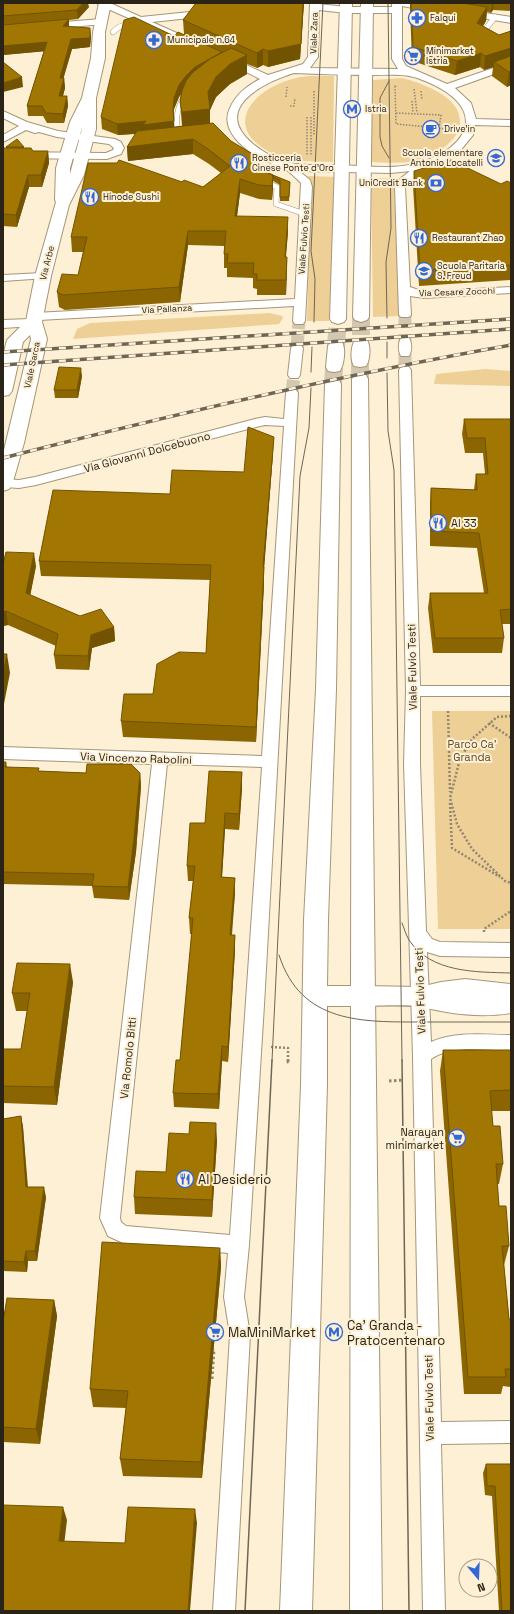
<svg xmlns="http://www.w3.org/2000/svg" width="514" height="1614" font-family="'Space Grotesk',sans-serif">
<rect width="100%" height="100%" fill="#fef0d5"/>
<path fill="#eecf95" d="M309,76H334L333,162C314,161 293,163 275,155C212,125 261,80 309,76Z
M402,78C425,84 470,100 458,131C453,142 442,150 431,155C413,165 390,163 370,162L373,80Z
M308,176L336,177L329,321H307L311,183Z
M371,178L399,179L394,185L399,316L373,317Z
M270,313L282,316L283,318L279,324L73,339L77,329L90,323Z
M485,369L511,371V386L434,384L436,374Z
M432,711H511V929H438Z"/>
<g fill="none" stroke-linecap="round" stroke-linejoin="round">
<path stroke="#d4c7af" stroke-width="13" stroke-dasharray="13 6" stroke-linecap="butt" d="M405,315V341
M297,348L299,321
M405,353V370
M292,393L294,375"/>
<path stroke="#d4c7af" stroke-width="18" stroke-dasharray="18 9" stroke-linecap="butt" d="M361,317V344
M336,346L338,319
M360,362V379
M333,384L334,367"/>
<g stroke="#a69677" stroke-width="6">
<path id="lane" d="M113,32L119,27L132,23
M486,36L484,31L495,17
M179,136C174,120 177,107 186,93
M277,162L257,179L277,187L276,204L305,214"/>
</g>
<g stroke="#a69677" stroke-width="2">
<path id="street" d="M97,3H110L141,17L209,10L214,13L209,16L152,22L197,42L199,44L197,46L194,47L99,5Z
M310,3L346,7H392V3H415L433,6L435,8L433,10L430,11L402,6V59L406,66L447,84L511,62V68L455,88L471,103L476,119L511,120V126L475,125L473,135L460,151L442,162L427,167L405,187L410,287L424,292L511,287V293L424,298L410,296L411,315L409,317H401L399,315L395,187L401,178L410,171L391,173L299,171L310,180L312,187L305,321L303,324H295L293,321L294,306L39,320L40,322L38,325L34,326L3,328V320L30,319L29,317L31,315L35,313L295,299L301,183C296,178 291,173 285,169C279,164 269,163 263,159C245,151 219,130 230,108C236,94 247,86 260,79L223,60L228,57L231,58L268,75L303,64L308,57ZM319,10L346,13H392V59L398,69L310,68L318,57ZM294,73C320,74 346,75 372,75C388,75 405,73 420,79C508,112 454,167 387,167C368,167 349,165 330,165C317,165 303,166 291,163C277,160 264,153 253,144C211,109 262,83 294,73Z
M465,10L511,17V23L462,15L460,13L462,11Z
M101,19L104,20L106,22L104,24L3,33V27Z
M3,111L27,122L58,131L115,139L121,142L124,148L121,154L107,159L3,158V152L106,153L113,150L114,148L109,144L57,137L39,132L35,133L26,130L3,142V135L19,126L3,118Z
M43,273L47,274L49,276L47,278L3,281V275Z
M405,337L409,338C412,343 412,351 409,356H401C398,351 398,343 401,338Z
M297,344L301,345L303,348L300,375L298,378H290L288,375L291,348L293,345Z
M405,366L409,367L411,370L420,686H511V696H420V764L426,931L432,939L440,942L511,943V957L440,956L427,952L431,1042C456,1031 484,1035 511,1035V1051C485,1050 453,1044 431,1059L441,1422L511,1421V1443L441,1444L445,1611H423L413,1056L404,764L406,691L399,370L401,367Z
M292,389L296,390L298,393L264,1005L249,1245L244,1297L250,1335L235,1611H213L230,1335L224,1297L228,1253L123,1243L108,1236L100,1218L152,764L3,759V747L262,756L284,426L265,425L256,427L36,485L19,488L4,487L3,479L19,480L35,477L255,419L265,417L284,419L286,393L288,390ZM167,764L262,767L230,1235L126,1226L121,1222L120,1218Z"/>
</g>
<g stroke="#a69677" stroke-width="2">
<path id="secondary" d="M99,3H111L105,32V58L96,98V129L84,175L69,205L51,276L42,322L47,339L24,443L12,485L9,489L3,491V454L31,339L30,335L23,342L12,391L9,395L3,396V356L7,340L26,321L35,276L56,202L55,200L56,168L70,122L82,98L91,58L93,32ZM82,128V129L70,174V168Z
M465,979L511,984V1013C480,1018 452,1014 422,1007C407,1004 379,1006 363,1006L354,1003L351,996L354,989L363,986L420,987L441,982Z"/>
</g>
<g stroke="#a69677" stroke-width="2">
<path id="primary" d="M340,3H352L346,319L344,322L338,324L332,322L330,319Z
M361,3H373L369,317L367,320L361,322L355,320L353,317Z
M361,339L367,340C371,346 370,360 366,366L360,367L354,366C350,360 351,346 355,340Z
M336,341L342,342C346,349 344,364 340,371L334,372L328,371L326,367L328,346L330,342Z
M360,374L366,375L368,379L382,1611H350L351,1006H327V1085L312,1611H280L301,1085L304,920L316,689L325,384L327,380L333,379L339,380L341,384L336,689L328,920L327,986H351L352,379L354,375Z"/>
</g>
<path stroke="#908673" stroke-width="1.5" stroke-dasharray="1.5 1.5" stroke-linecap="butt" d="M414,89L417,113
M314,91V136
M421,91L422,100
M286,97L287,87
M412,101L413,113
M290,106H294L295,98
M396,113L441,115L439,128L396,124L395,86H397
M307,117V156
M311,117V155
M439,128L452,130"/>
<path stroke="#908673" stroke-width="2.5" stroke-dasharray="2 2" stroke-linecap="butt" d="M448,711L450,792
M511,716L497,717L472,739L460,759L450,798L457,824L472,849L505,881L511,883
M489,723L511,738
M450,803L452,848L500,877
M484,932V929L511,911
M271,1047L288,1048V1061"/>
<path stroke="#908673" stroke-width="3" stroke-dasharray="2.5 2.5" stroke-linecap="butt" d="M288,1060V1062H291
M389,1081L404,1080
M212,1379L214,1349"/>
<use href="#lane" stroke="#fff" stroke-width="5"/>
<use href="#street" fill="#fff" fill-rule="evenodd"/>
<use href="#secondary" fill="#fff" fill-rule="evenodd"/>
<use href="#primary" fill="#fff" fill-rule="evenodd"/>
<path stroke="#6e6655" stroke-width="1" d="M389,81L380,98V137L382,146L389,158
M387,318L386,262L391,228L388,3
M314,322L315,279L311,251L323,3
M387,342V358
M311,372L312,347
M387,373L388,431L394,470L402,1061
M402,923C404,928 406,935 409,940C431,973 476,972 511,973
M279,955C301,1024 362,1022 423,1022C452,1022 482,1022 511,1022
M272,1061L300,476L309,428L311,388"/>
<path stroke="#6e6655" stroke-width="1.5" d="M402,1060L409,1611
M245,1611L272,1060"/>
<g stroke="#6e6655" stroke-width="3.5">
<path id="rail" d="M3,352L511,319
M3,365L511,329
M3,458C171,415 340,375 511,345"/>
</g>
<use href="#rail" stroke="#fef0d5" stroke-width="2.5" stroke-dasharray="7" stroke-linecap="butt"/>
</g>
<path fill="#8b6502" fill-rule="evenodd" d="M3,3L89,7L78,19L69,20V26L91,37L90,47L72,49L63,78H64L65,88L63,96H67L68,106L64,123H47L43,116H28L27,106L44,51L3,55Z
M196,3H304L300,59L268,67L263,65L257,68L247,64V74L230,84L216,97L210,110V123L231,141L259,169L290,182L289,201H280V185L273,181L272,200L259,199L240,193L237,216L288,232L286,257H287L286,295H257V289L253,288V278L227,277V268H224V246L188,245L180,302L65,310L59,307L57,292L78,275L83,252H72L71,237L182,182L203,187L221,173L209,164L193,154L128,161L127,147L136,134L118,135L102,129L101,117L174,36L184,34L183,20ZM181,94L180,102L182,126L174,127V109L179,97Z
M410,3H511V11L493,10L491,13L487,12L486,21L483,26L499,35L511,31V85L507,87L492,76L493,67L484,70L480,67L455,75L412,61L410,9Z
M6,147H24V148L33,151H48L49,163L42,187H29L17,227L3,226V148H6Z
M414,171L501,184L511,183V280L419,286L413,186Z
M82,376L78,398H55L54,390Z
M464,419H511V624H502L504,638L502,653H433L428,608L430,593H484L477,548L430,546V503L431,488L474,490L476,474H485L483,453H465L462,434Z
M273,453L264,567V583L256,742L123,737L121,721L153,694L206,653L210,580L41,576L39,561L170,494L244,472Z
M3,564L36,566L30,595L80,616L114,627L115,641L92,648L89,670L56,669L54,655L56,646L8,625L3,626Z
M3,762H6L7,767L39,771L86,773H140L141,786L136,852L129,900L94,898L92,886L3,884Z
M242,772V788L239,830L225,829L222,877L235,878V893L232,935H235V950L228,1062L222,1061L219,1109L174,1107L173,1093L180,1060L192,934H190L189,918L193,881H188L187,866L205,823Z
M73,982L57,1105L3,1103V1049H21L27,1011H16L12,993Z
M443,1050H511V1111H491L493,1126L503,1164L499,1184H497L499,1206L509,1246L504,1265L509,1319H511V1387L503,1386L501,1394H464L440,1071Z
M21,1116L23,1127L28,1187L46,1197L37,1261H28L27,1272L3,1271V1119Z
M217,1140L212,1217L135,1214L134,1197L166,1172Z
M220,1248L221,1267L202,1478L123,1476L120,1459L126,1408L93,1407L90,1389Z
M54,1300L57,1316L40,1444L3,1442V1322Z
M486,1464H511V1611H499L492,1496L485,1495L483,1473Z"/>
<path fill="#715301" d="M83,3H88L89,7L78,19L77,10Z
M303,3H304L300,59L268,67V51Z
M492,3H494L493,10L491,13Z
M487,7L486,21L476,37L477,23Z
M69,19V29L63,26Z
M90,28L91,37L90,47L72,49L61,87L60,78L71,39Z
M47,42L48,51L3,55V46Z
M511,48V61L494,62V67L484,70L485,56Z
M263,49V65L257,68V53Z
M222,52V63L187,87L179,97L174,109L173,121H174V133H144L118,135L117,124L173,110L174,98L179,85L186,76L195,67Z
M481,53L480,67L455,75L457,61Z
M247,55V74L230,84L216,97L210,110V129L182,132V112L208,92L216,77L230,64Z
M511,71V85L507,87L509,72Z
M22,77L23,87L3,92V83Z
M64,78L65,88L60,106L59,96Z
M67,96L68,106L64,123L63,114Z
M193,139V154L128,161L127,147Z
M48,151L49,163L42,187L41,175Z
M259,158V172L253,177V163Z
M28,175L29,187L17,227L16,215Z
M273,175V190L272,200V186Z
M240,179V193L235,231V216Z
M288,217V232L284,272L285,257Z
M188,231V245L180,302L179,287Z
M287,257V272L286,295V280Z
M81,368L82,376L78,398L77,390Z
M274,437L273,453L263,583V567Z
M34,553L36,566L28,607L26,593Z
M264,567V583L256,742V727Z
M6,611L8,625L3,626V612Z
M114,627L115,641L92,648L89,670L88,656L91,635Z
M7,654L10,673L3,709V674Z
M242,772V788L239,830V814Z
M140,773L141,786L136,852L129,900L128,887Z
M225,813V829L221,893V877Z
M235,878V893L230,950V935Z
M235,935V950L228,1062V1047Z
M70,964L73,982L57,1105L54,1087Z
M222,1046V1061L219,1109L218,1094Z
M21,1116L23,1127L28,1197L26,1187Z
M216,1123L217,1140L212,1217V1200Z
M44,1187L46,1197L37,1261L35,1251Z
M220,1248L221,1267L202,1478L201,1462Z
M26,1251L28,1261L27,1272L24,1262Z
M54,1300L57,1316L40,1444L36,1429Z
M63,1507L67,1520L63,1554L59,1541Z
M195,1509L197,1523L190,1611H188Z"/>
<path fill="#a27602" stroke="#715301" d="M3,3H83L77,10L3,16Z
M196,3H303L301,44L268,51L263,49L257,53L183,20Z
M411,3H462L487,7L477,23L499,35L511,31V48L485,56L481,53L457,61L413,47Z
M134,17L174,36L178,32L222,52L195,67L186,76L179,85L174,98L173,110L174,121L143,125L146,121L117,124L101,117L124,20Z
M69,19L63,26L90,28V38L71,39L60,78H64L59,96H67L63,114L46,113L42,106H27L47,42L3,46V25Z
M231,48L247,55L230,64L216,77L208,92L210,109L182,112L180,102L182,91L186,81L192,73L210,59Z
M511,56V71L509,72L494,62Z
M3,62L22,77L3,83Z
M213,123L231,141L259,158L253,163L254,167L273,175L272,186L259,185L240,179L235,216L288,217L285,257H287L286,280H257V274H253L254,263H227L228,254H224L226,231H188L179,287L63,295L57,292L62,274L78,275L87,237H71L88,163H117L119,160L182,182L184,180L203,187L230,166L208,149L193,139L127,147L137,131Z
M17,139L24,147H6Z
M3,148H31L33,151H48L41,175H28L16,215L3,214Z
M451,160L501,184L507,181L511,183V265L420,270L414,171Z
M270,174L290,182L289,197H280V180L273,177V175Z
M59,367L81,368L77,390H54Z
M464,419H511V609L500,610L504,638H435L430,593H488L479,533L431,531V488L477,490L476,474H488L485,438H467Z
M248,427L274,437L263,567H264L256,727L121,721L124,694H153L157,664L179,652L206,653L211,565L39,561L53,490L170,494L172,470L244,472Z
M6,552L34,553L26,593L80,616L101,609L114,627L91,635L88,656L54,655L58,634L6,611L3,612V564Z
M3,654H7L3,674Z
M3,762H6L5,767L39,768L38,771L86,773L87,764H131L140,773L134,839L128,887L92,886L94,874L3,872Z
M209,771L242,772L239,814L225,813L221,877L235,878L230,935H235L228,1047L222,1046L218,1094L173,1093L176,1060H180L193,918H189L195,866H187L190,823H205Z
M17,963L70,964L54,1087L3,1086V1049H21L30,993H12Z
M443,1050H511V1090L490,1091L493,1126H500L503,1164H496L499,1206H506L509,1246H502L509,1319H511V1369H505L506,1377H468Z
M21,1116L26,1187H44L35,1251H26L24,1262L3,1261V1119Z
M190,1122L216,1123L212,1200L134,1197L136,1171L166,1172L169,1133L189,1134Z
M102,1242L220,1248L201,1462L120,1459L128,1391L90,1389Z
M7,1298L54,1300L36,1429L3,1427V1322Z
M486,1464H511V1611H502L495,1486H487Z
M3,1505L63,1507L59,1541L125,1543L128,1507L195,1509L188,1611H3Z"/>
<defs>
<g id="pharmacy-ring" transform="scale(0.9)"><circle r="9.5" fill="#fef0d5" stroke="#3368d7" stroke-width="1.5"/><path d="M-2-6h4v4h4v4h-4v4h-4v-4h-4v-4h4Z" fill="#3368d7"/></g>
<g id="supermarket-ring" transform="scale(0.9)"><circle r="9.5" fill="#fef0d5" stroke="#3368d7" stroke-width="1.5"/><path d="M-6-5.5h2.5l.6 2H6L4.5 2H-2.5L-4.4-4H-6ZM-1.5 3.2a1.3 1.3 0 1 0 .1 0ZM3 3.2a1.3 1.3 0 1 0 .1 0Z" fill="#3368d7"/></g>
<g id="metro-ring" transform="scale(0.9)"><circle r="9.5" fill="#fef0d5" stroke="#3368d7" stroke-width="1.5"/><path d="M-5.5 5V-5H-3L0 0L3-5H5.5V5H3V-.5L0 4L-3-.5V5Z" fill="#3368d7"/></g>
<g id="cafe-ring" transform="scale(0.9)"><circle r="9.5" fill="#fef0d5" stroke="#3368d7" stroke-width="1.5"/><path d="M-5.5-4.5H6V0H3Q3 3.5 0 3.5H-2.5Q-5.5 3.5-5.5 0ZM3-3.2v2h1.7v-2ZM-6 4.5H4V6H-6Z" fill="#3368d7"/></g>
<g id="school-ring" transform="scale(0.9)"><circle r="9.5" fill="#fef0d5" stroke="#3368d7" stroke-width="1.5"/><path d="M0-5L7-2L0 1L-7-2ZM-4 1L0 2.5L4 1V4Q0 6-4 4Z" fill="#3368d7"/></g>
<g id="restaurant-ring" transform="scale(0.9)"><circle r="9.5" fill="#fef0d5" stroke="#3368d7" stroke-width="1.5"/><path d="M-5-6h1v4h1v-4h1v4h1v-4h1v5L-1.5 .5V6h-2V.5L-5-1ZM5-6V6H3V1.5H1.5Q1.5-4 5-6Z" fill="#3368d7"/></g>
<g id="bank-ring" transform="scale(0.9)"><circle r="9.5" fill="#fef0d5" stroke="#3368d7" stroke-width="1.5"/><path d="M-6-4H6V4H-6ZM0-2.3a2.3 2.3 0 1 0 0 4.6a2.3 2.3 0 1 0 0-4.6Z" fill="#3368d7"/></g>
</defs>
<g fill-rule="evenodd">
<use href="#pharmacy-ring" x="417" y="18"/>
<use href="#pharmacy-ring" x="154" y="40"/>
<use href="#supermarket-ring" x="413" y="56"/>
<use href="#metro-ring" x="352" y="109"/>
<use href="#cafe-ring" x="431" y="129"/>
<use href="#school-ring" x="496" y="158"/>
<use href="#restaurant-ring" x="239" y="163"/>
<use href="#bank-ring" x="436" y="183"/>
<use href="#restaurant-ring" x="90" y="197"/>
<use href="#restaurant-ring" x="419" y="238"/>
<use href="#school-ring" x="424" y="271"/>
<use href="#restaurant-ring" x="438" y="523"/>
<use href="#supermarket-ring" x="457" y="1138"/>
<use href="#restaurant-ring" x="185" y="1179"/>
<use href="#supermarket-ring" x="215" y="1332"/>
<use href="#metro-ring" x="334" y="1332"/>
</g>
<g text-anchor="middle" stroke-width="4" stroke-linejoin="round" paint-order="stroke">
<g font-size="9" fill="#2a2418" stroke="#fef0d5" text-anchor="start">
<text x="430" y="21">Falqui</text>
<text x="167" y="43">Municipale n.64</text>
<text x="426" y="54">Minimarket<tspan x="426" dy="10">Istria</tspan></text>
<text x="365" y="112">Istria</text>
<text x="444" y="132">Drive'in</text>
<text x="483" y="156" text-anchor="end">Scuola elementare<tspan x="483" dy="10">Antonio Locatelli</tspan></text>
<text x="252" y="161">Rosticceria<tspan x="252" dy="10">Cinese Ponte d'Oro</tspan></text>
<text x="423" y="186" text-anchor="end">UniCredit Bank</text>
<text x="103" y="200">Hinode Sushi</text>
<text x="432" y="241">Restaurant Zhao</text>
<text x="437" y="269">Scuola Paritaria<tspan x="437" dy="10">S. Freud</tspan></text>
</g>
<g font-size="9" fill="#2a2418" stroke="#fef0d5">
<text transform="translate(314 33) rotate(-88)" y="3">Viale Zara</text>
<text transform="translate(304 239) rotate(-86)" y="3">Viale Fulvio Testi</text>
<text transform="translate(47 263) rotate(-76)" y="3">Via Arbe</text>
<text transform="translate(457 292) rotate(-2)" y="3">Via Cesare Zocchi</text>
<text transform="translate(167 309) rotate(-3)" y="3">Via Pallanza</text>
<text transform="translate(32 365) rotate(-78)" y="3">Viale Sarca</text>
</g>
<g font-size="11" fill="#2a2418" stroke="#fef0d5">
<text transform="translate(147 452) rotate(-15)" y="4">Via Giovanni Dolcebuono</text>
<text transform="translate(412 667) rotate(-91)" y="4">Viale Fulvio Testi</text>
<text transform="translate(136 758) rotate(2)" y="4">Via Vincenzo Rabolini</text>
<text transform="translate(420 991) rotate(-92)" y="4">Viale Fulvio Testi</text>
<text transform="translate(128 1058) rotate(-84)" y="4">Via Romolo Bitti</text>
<text transform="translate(429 1398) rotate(-91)" y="4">Viale Fulvio Testi</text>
</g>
<g font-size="11" fill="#2a2418" stroke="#fef0d5" text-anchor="start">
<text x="451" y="527">Al 33</text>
<text x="444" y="1136" text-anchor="end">Narayan<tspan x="444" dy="13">minimarket</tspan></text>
</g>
<g font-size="11" fill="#604c26" stroke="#fef0d5">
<text x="472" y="748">Parco Ca'<tspan x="472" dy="13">Granda</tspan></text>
</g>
<g font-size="13" fill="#2a2418" stroke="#fef0d5" text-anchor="start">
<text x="198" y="1184">Al Desiderio</text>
<text x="347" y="1330">Ca' Granda -<tspan x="347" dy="15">Pratocentenaro</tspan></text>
<text x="228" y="1337">MaMiniMarket</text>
</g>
</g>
<rect width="514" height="1614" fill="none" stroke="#2a2418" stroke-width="8"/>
<g transform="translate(478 1578) rotate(161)"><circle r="19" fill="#fef0d5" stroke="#a99e89"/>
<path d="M0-3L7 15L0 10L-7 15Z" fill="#3368d7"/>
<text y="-6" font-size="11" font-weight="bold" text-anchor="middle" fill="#2a2418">N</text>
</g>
</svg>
